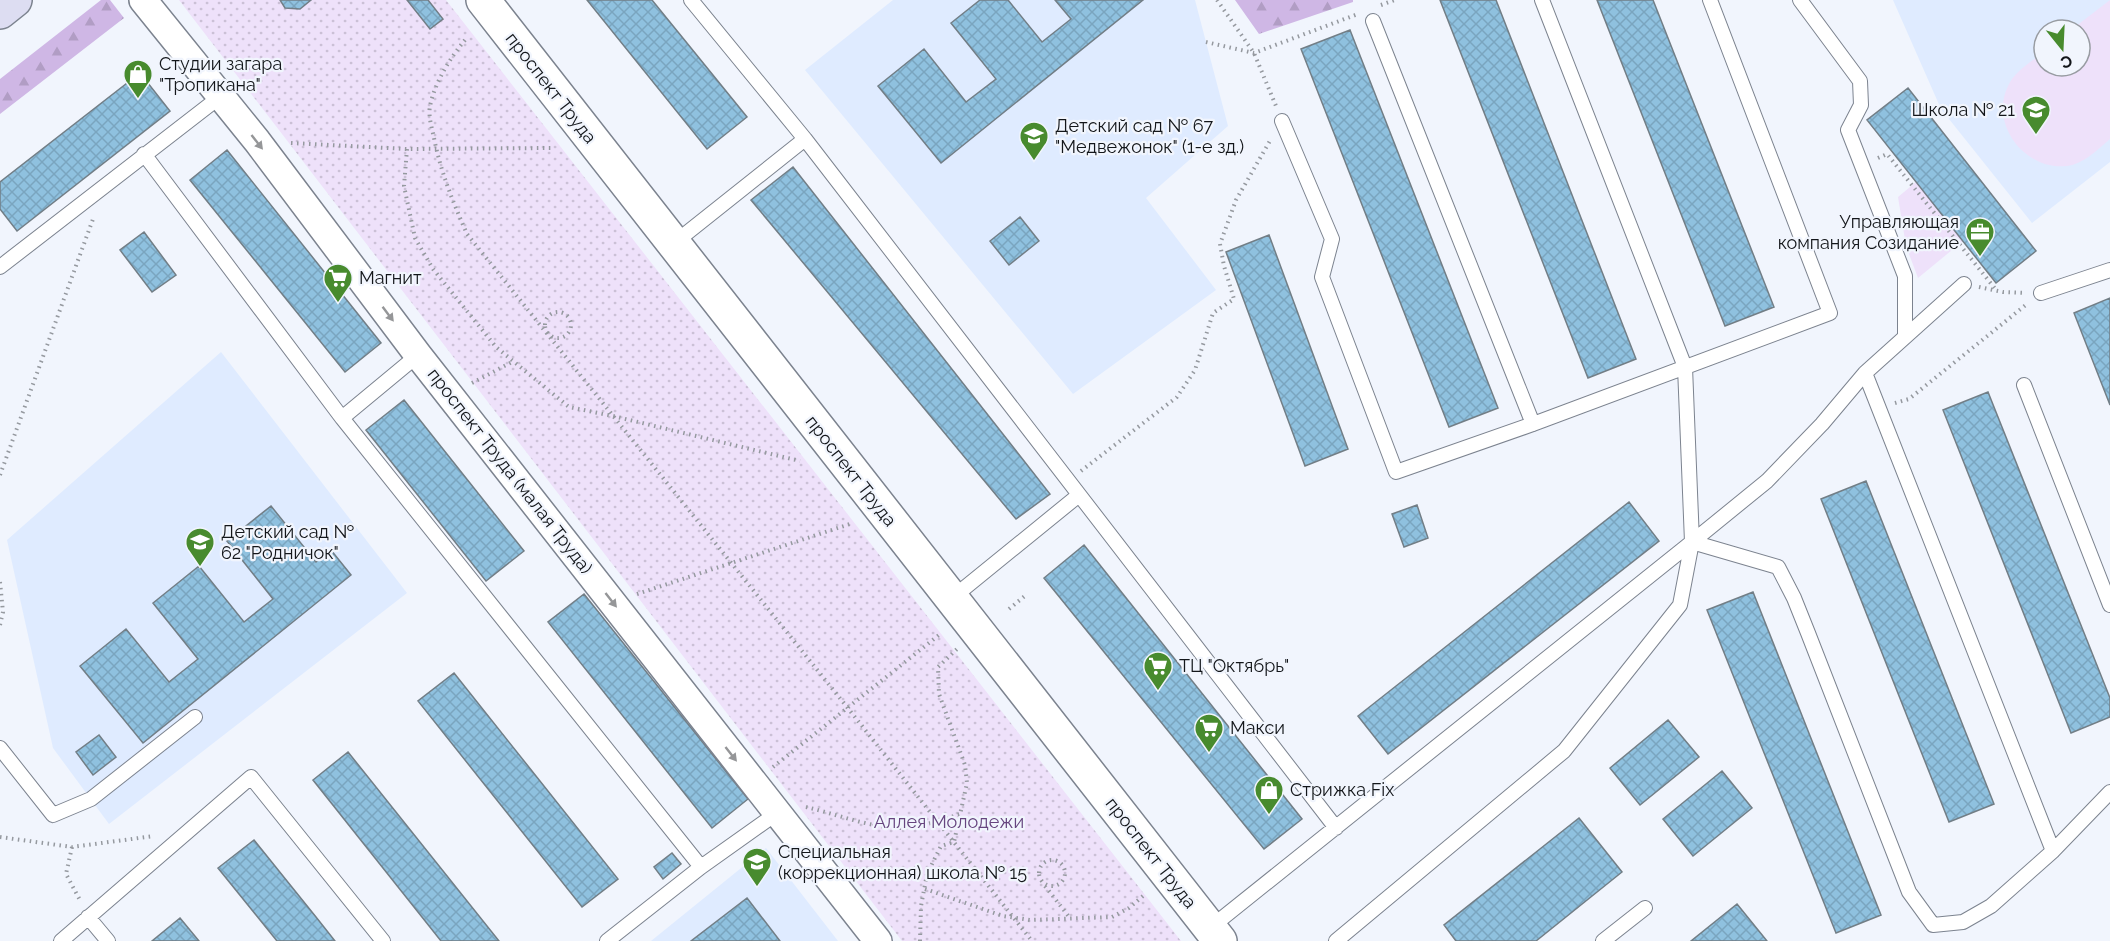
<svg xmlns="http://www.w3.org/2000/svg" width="2110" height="941" font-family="Raleway,sans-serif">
<defs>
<pattern id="forest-firs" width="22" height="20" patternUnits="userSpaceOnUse" patternTransform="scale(1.5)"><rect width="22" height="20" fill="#cfb7e5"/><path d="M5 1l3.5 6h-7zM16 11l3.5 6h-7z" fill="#b19dc4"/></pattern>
<pattern id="park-dots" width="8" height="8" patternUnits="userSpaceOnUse" patternTransform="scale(1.5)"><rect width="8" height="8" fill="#eee1fa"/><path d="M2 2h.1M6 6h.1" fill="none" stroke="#cbc0d6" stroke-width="1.8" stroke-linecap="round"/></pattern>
<pattern id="building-cross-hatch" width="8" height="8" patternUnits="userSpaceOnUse" patternTransform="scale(1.5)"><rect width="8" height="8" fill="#8fc1df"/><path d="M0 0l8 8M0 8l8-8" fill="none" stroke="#7aa5bf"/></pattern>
</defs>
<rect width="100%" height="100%" fill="#f1f5fd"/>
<path fill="#dfebff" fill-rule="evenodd" d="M893,0H1195L1228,126L1146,198L1216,290L1073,394L805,70Z
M1893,0H2110V162L2032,223L1941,109ZM2044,30H2080V66H2044Z
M221,352L407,593L109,824L53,748L7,540Z
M766,848L838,941H651Z"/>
<path fill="#eee1fa" d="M2110,0V139C2098,149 2084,164 2067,166C2025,171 1989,124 2008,86C2015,71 2031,62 2044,52V66H2080V30H2071Z
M1916,182L1963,241L1918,278L1906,246L1898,197Z"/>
<path fill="url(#forest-firs)" d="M101,0H110L124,18L0,114V79Z
M1235,0H1353V2L1259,34Z"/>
<path fill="url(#park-dots)" d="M179,0H407L431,28L443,19L428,0H446L1181,941H902Z"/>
<path fill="url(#building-cross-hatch)" stroke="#727e86" stroke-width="1.5" d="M280,0H311L300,9L285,8Z
M407,0H428L443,19L430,29Z
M587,0H652L747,117L707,149Z
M980,0H1008L1042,42L1071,19L1055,0H1143L941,163L878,86L924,49L966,102L996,79L951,23Z
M1440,0H1496L1636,359L1588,378Z
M1597,0H1653L1774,307L1725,326Z
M1350,30L1498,408L1449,427L1301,49Z
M140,73L170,111L17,231L0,209V182Z
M1908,88L2036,251L1996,283L1867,120Z
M227,150L381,343L345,372L190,180Z
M793,167L1050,494L1016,519L751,200Z
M1020,217L1039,241L1009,265L990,241Z
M144,232L176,275L152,292L120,250Z
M1269,235L1348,449L1305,466L1226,252Z
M2110,298V405L2074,313Z
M1988,392L2110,698V717L2071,733L1943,410Z
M404,400L524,551L486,581L366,430Z
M1866,481L1994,804L1949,822L1821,499Z
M1629,502L1659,541L1388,754L1358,716Z
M1417,505L1428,538L1404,547L1392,514Z
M271,506L316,562L331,550L351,575L143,743L80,666L126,629L169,682L198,659L153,603L199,566L244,622L273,599L227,541Z
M1084,545L1302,819L1264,849L1044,578Z
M1753,592L1881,915L1836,933L1707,610Z
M584,594L748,799L712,828L548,622Z
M454,673L618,879L582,907L418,701Z
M1668,720L1699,757L1640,805L1610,768Z
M99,735L116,757L93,775L76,752Z
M348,752L499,941H441L313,780Z
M1722,771L1752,808L1693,856L1663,819Z
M1579,818L1622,872L1536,941H1456L1444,925Z
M254,840L316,917L335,941H277L218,868Z
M672,853L681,864L663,879L654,867Z
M747,898L780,941H691Z
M1737,904L1767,941H1691Z
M180,918L199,941H152Z"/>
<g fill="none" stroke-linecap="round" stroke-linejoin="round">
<g stroke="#7c838f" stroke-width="16">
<path id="service" d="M691,0L805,139L1336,828
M1542,0L1685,367L1692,542
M1800,0L1860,81L1861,105L1848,130L1905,276V336
M1373,21L1533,424
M1282,121L1332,239L1322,277L1396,472L1533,424L1830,313L1710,0
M144,154L342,418L701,867
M673,244L805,139
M0,267L221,96
M2041,293L2110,270
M1865,373L2053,851
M2024,385L2110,605
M342,418L418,355
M1692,542L1778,567L1794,598L1808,633L1909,892L1933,925L1963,922L1991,906L2053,851L2110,792
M951,599L1079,495
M0,748L53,815L91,799L195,717
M88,917L108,941
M1210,928L1692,542
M61,941L251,777L383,941
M607,941L701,867L777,813
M1336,941L1564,751L1680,605L1692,542L1767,481L1822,424L1865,373L1964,284
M1603,941L1645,908"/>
</g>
<g stroke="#7c838f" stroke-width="30">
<path id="minor" d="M143,0L257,141L418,355L878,941"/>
</g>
<g stroke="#7c838f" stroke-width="36">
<path id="tertiary" d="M483,0L1220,941"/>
</g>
<g stroke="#7c838f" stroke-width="36">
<path id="secondary" d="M0,12L15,0"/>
</g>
<path stroke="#95999f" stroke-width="4" stroke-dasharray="1.5 4.5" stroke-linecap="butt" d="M1217,0L1254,53L1276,106
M1381,5L1395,0
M465,40C450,58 435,82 430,106C428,116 432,128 434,138C441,173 453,202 467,234L847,707L1032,941
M1206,42L1254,53L1358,14
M291,143L407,149L551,148
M407,149L404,186L415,238L433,269L496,347L569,407L613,416L800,461
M1878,158L1887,154L1997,291
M1979,287L2003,292L2025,293
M545 325a13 13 0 1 1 26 0a13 13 0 1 1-26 0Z
M472,383L514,361
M1895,403L1909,399L2027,304
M1081,471L1177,397L1195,370L1213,313L1234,299L1224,266L1220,244L1236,200L1271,139
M0,475L93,219
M0,582L3,612L0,625
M637,594L850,524
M1009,609L1026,595
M773,767L939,635
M806,807C836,814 871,828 901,828C922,827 941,820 960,814
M0,837L72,847L154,836
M72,847L66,874L81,902
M1039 873a13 13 0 1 1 26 0a13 13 0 1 1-26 0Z
M1045,886L1070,918
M925,889L1003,916L1030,920L1112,917L1129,908L1143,896
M920,941L921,906L927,874L941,846L954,842L967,783L965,765L939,694L938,667L957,649"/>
<use href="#service" stroke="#fff" stroke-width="14"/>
<use href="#minor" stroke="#fff" stroke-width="27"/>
<use href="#tertiary" stroke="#fff" stroke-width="33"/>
<use href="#secondary" stroke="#ddddf2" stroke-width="33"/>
</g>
<defs><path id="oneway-solid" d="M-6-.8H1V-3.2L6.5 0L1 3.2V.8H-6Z" transform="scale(1.5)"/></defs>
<g fill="#959698">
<use href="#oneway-solid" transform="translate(257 142) rotate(52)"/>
<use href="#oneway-solid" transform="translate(388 314) rotate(53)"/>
<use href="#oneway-solid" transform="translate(611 600) rotate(52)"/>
<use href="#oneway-solid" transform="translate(731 754) rotate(52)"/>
</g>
<defs>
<g id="shop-pin" transform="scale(1.5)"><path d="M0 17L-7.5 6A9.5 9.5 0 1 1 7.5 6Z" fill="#488b2e" stroke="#f1f5fd"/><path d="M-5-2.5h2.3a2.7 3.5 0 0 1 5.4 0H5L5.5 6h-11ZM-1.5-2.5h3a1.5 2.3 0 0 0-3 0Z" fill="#fff"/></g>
<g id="school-pin" transform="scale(1.5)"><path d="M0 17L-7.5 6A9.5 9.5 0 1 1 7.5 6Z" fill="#488b2e" stroke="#f1f5fd"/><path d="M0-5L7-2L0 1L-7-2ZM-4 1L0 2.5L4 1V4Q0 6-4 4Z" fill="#fff"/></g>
<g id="office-pin" transform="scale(1.5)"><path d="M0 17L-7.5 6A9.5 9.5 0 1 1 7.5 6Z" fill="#488b2e" stroke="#f1f5fd"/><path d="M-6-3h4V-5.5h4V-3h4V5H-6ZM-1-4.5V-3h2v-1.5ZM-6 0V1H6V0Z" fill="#fff"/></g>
<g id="supermarket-pin" transform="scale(1.5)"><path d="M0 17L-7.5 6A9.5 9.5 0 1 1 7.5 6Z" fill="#488b2e" stroke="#f1f5fd"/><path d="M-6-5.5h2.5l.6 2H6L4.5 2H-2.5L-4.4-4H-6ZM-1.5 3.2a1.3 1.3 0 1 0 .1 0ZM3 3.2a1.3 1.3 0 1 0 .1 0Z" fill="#fff"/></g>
</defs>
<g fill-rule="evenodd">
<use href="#shop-pin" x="138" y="74"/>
<use href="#school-pin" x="2036" y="110"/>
<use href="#school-pin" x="1034" y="136"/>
<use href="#office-pin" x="1980" y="232"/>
<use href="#supermarket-pin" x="338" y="278"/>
<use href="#school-pin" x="200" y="542"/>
<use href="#supermarket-pin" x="1158" y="666"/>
<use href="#supermarket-pin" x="1209" y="728"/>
<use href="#shop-pin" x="1269" y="790"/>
<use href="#school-pin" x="757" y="862"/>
</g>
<g text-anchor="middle" stroke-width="4.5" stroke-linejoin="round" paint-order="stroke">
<g font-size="18" fill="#13161a" stroke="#f1f5fd" text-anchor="start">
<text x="159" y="70">Студии загара<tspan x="159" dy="21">"Тропикана"</tspan></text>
<text x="2015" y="116" text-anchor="end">Школа № 21</text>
<text x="1055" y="132">Детский сад № 67<tspan x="1055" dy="21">"Медвежонок" (1-е зд.)</tspan></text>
<text x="1959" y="228" text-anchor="end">Управляющая<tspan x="1959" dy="21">компания Созидание</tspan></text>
<text x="359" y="284">Магнит</text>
<text x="221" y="538">Детский сад №<tspan x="221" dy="21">62 "Родничок"</tspan></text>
<text x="1179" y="672">ТЦ "Октябрь"</text>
<text x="1230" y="734">Макси</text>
<text x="1290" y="796">Стрижка Fix</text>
<text x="778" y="858">Специальная<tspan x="778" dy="21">(коррекционная) школа № 15</tspan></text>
</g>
<g font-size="18" fill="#13161a" stroke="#f1f5fd">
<text transform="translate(551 88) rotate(52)" y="6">проспект Труда</text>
<text transform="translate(510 471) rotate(52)" y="6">проспект Труда (малая Труда)</text>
<text transform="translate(851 471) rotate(52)" y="6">проспект Труда</text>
<text transform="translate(1151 853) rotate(52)" y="6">проспект Труда</text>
</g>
<g font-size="18" fill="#66457f" stroke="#f1f5fd">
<text x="949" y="828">Аллея Молодежи</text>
</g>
</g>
<g transform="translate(2062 48) rotate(162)"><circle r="28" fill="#f1f5fd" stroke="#989ca2" stroke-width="1.5"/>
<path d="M0-4.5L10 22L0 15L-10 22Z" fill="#488b2e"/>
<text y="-9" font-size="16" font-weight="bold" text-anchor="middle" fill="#13161a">С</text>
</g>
</svg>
